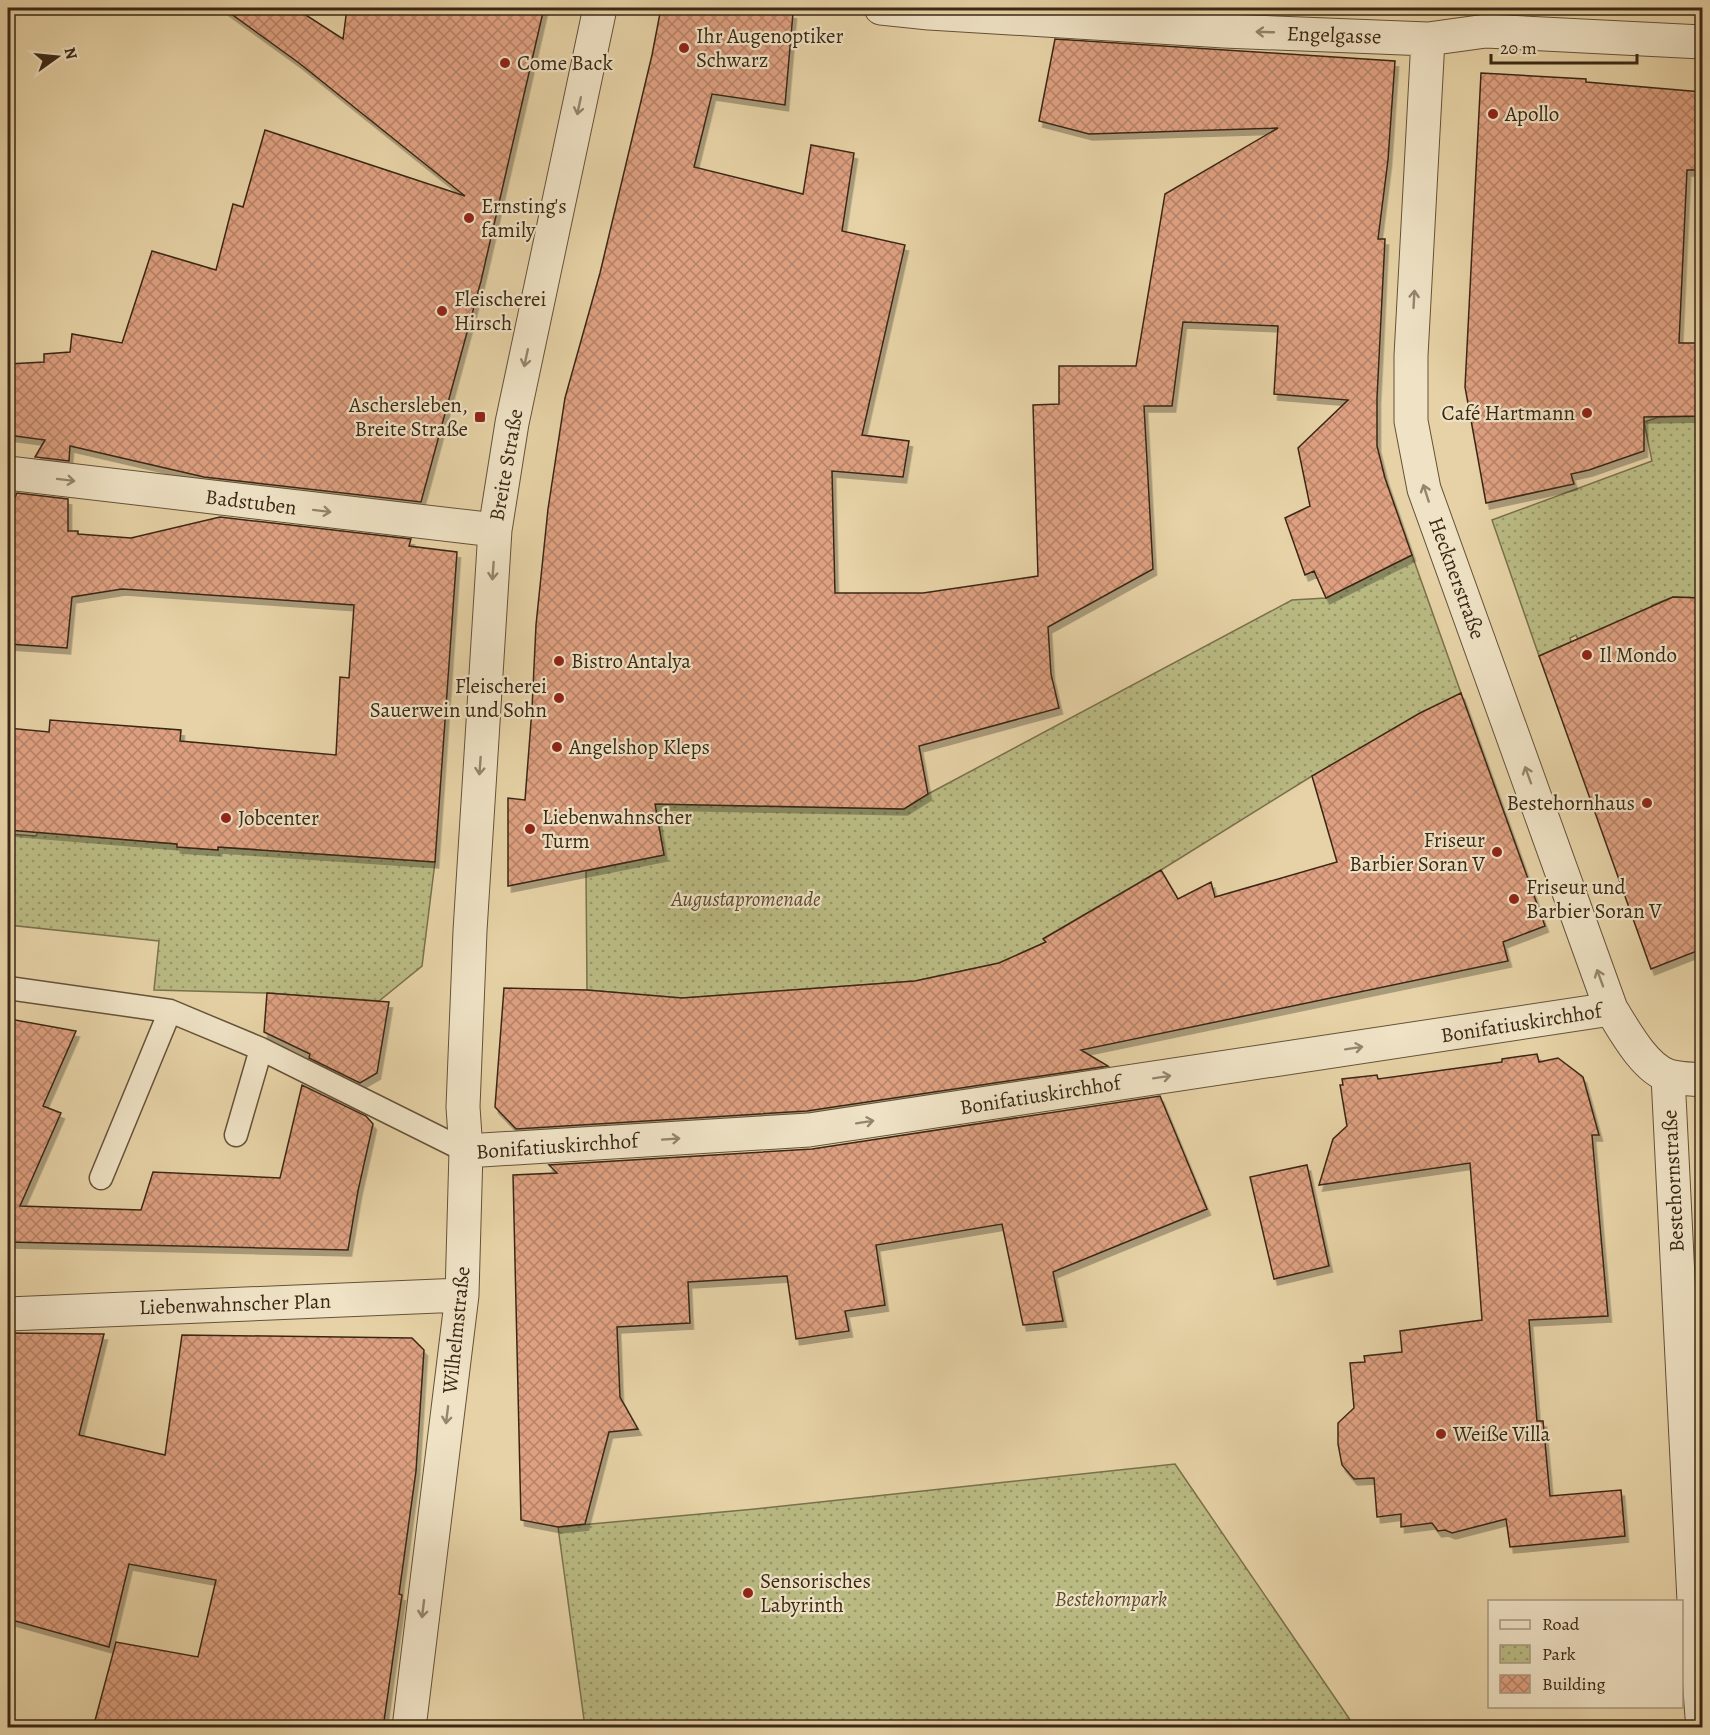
<svg xmlns="http://www.w3.org/2000/svg" width="1710" height="1735" font-family="Alegreya,serif">
<defs>
<pattern id="park-dots" width="8" height="8" patternUnits="userSpaceOnUse" patternTransform="scale(1.5)"><rect width="8" height="8" fill="#baba83"/><path d="M2 2h.1M6 6h.1" fill="none" stroke="#98976a" stroke-width="1.8" stroke-linecap="round"/></pattern>
<pattern id="building-cross-hatch" width="8" height="8" patternUnits="userSpaceOnUse" patternTransform="scale(1.5)"><rect width="8" height="8" fill="#dea080"/><path d="M0 0l8 8M0 8l8-8" fill="none" stroke="#b58268"/></pattern>
<filter id="shadow"><feDropShadow dx="3.5" dy="6" stdDeviation="0" flood-color="#0004"/></filter>
</defs>
<rect width="100%" height="100%" fill="#e6d2a6"/>
<filter id="stains"><feTurbulence type="fractalNoise" baseFrequency=".00333" numOctaves="4"/><feColorMatrix values="0 0 0 0 .2 0 0 0 0 .09 0 0 0 0 .02 0 0 0 .5 -.17"/></filter>
<radialGradient id="worn" r=".72"><stop offset=".6" stop-color="#630" stop-opacity="0"/><stop offset="1" stop-color="#630" stop-opacity=".3"/></radialGradient>
<path fill="url(#park-dots)" stroke="#7a714c" stroke-width="1.5" d="M1702,416V598L1673,597L1652,605L1644,622L1578,639L1576,635L1570,638L1571,642L1539,656L1492,520L1652,461L1644,422L1659,417Z
M1412,555L1461,693L1312,776L1161,870L1044,938L1046,942L999,963L915,981L682,998L587,990L586,871L664,855L654,804L904,809L928,794L1292,600L1326,598Z
M38,832L177,844L178,847L218,850V847L435,862L422,966L379,1001L267,993L154,990L159,941L8,925V834L36,836Z
M1175,1464L1355,1727H585L558,1527L755,1509Z"/>
<path fill="url(#building-cross-hatch)" stroke="#3a2815" stroke-width="1.5" filter="url(#shadow)" d="M223,8H295L343,39L347,8H544L481,281L421,502L204,477L70,446L69,461L35,457L45,440L8,435V364L44,362V354L70,352L72,334L122,343L152,251L216,270L233,204L243,207L265,130L465,196L299,63Z
M661,8H755L793,13L785,105L712,94L694,167L803,194L811,145L854,153L842,231L905,245L862,435L909,441L903,477L832,471L835,593H923L1038,576L1033,405L1059,404V366H1136L1165,194L1278,128L1089,134L1039,121L1055,39L1395,61L1388,160L1378,239H1385L1377,398V446L1385,478L1412,555L1326,598L1314,571L1305,575L1285,518L1310,506L1298,448L1348,400L1274,394L1278,326L1183,322L1172,406H1144L1153,569L1048,627L1051,674L1059,708L919,746L928,794L904,809L655,804L664,855L508,886V798L525,800L532,709L536,625L548,509L565,398L600,273L652,55Z
M1147,8H1233L1230,12Z
M1481,73L1586,79V82L1702,92V170H1687L1679,343H1702V416L1644,417V451L1589,470L1571,474L1574,484L1486,503L1465,387Z
M17,493L68,499V531H78V534L131,538L220,517L411,539L409,546L457,552L435,862L218,847V850L177,847V844L8,830V728L49,732L50,720L181,730L180,741L336,755L340,677L349,678L354,605L122,589L72,597L67,648L8,644V511Z
M1673,597L1702,598V949L1651,969L1539,656Z
M1461,693L1545,926L1503,942L1508,961L1081,1050L1108,1066L807,1111L516,1129L495,1107L504,988L587,990L682,998L915,981L999,963L1046,942L1043,939L1161,870L1178,899L1211,882L1215,897L1337,862L1312,776L1420,713Z
M267,993L389,1002L377,1073L360,1083L309,1058L310,1054L264,1032Z
M15,1020L76,1031L43,1106L61,1113L20,1206L141,1210L153,1172L280,1178L302,1085L366,1116L373,1124L358,1191L348,1250L8,1242V1039Z
M1537,1054L1539,1062L1558,1058L1583,1077L1599,1135H1592L1608,1316L1529,1320L1537,1421H1543L1550,1496L1621,1490L1625,1536L1510,1547L1506,1519L1452,1533L1445,1530L1438,1531L1432,1523L1401,1527V1514L1377,1517L1374,1478L1354,1479L1342,1465L1338,1444V1423L1354,1408L1350,1363L1365,1362L1364,1356L1402,1352L1400,1331L1482,1320L1470,1163L1319,1185L1333,1139L1347,1126L1340,1085H1343L1342,1079L1377,1075L1378,1079L1502,1062V1059Z
M1160,1096L1207,1209L1053,1272L1063,1321L1023,1325L1002,1224L876,1245L885,1305L845,1311L849,1331L796,1339L787,1276L688,1282L690,1323L617,1327L620,1397L638,1429L609,1432L585,1524L558,1527L521,1520L513,1175L557,1173L549,1165L812,1149Z
M1307,1165L1329,1266L1274,1279L1250,1177Z
M8,1333L104,1334L79,1435L165,1455L182,1335L412,1338L424,1350L416,1471L399,1594L402,1595L383,1728H93L116,1642L198,1657L216,1580L129,1564L109,1647L8,1619Z"/>
<g fill="none" stroke-linecap="round" stroke-linejoin="round">
<g stroke="#655239" stroke-width="25">
<path id="service" d="M8,988L170,1011L261,1049L466,1151
M236,1135L261,1049
M101,1178L170,1011"/>
</g>
<g stroke="#655239" stroke-width="35">
<path id="minor" d="M881,8L929,13L1224,31L1428,39L1486,31L1702,42
M1428,39L1411,356V421L1424,489L1611,1009C1624,1030 1645,1069 1669,1076C1680,1079 1692,1079 1702,1080
M8,473L495,530
M1668,1076L1695,1621L1702,1717
M466,1151L809,1130L1611,1009
M8,1314L462,1295
M409,1728L462,1295L466,1151L463,1107L470,931L495,530L512,423L600,8"/>
</g>
<use href="#service" stroke="#efe2c5" stroke-width="22"/>
<use href="#minor" stroke="#efe2c5" stroke-width="33"/>
</g>
<defs><path id="oneway-shaft" d="M-6 0H5M1.5-3L5.5 0L1.5 3" fill="none" stroke-width="1.6" stroke-linecap="round" stroke-linejoin="round" transform="scale(1.5)"/></defs>
<g stroke="#94856d">
<use href="#oneway-shaft" transform="translate(1265 32) rotate(-178)"/>
<use href="#oneway-shaft" transform="translate(579 106) rotate(102)"/>
<use href="#oneway-shaft" transform="translate(1414 299) rotate(-87)"/>
<use href="#oneway-shaft" transform="translate(526 358) rotate(102)"/>
<use href="#oneway-shaft" transform="translate(66 480) rotate(7)"/>
<use href="#oneway-shaft" transform="translate(1426 493) rotate(-108)"/>
<use href="#oneway-shaft" transform="translate(322 511) rotate(7)"/>
<use href="#oneway-shaft" transform="translate(493 571) rotate(94)"/>
<use href="#oneway-shaft" transform="translate(480 766) rotate(94)"/>
<use href="#oneway-shaft" transform="translate(1528 775) rotate(-110)"/>
<use href="#oneway-shaft" transform="translate(1600 978) rotate(-110)"/>
<use href="#oneway-shaft" transform="translate(1354 1048) rotate(-9)"/>
<use href="#oneway-shaft" transform="translate(1162 1077) rotate(-9)"/>
<use href="#oneway-shaft" transform="translate(865 1122) rotate(-9)"/>
<use href="#oneway-shaft" transform="translate(671 1139) rotate(-4)"/>
<use href="#oneway-shaft" transform="translate(447 1415) rotate(97)"/>
<use href="#oneway-shaft" transform="translate(423 1609) rotate(97)"/>
</g>
<g fill="#8f2418" stroke="#efe2c5" stroke-width="2">
<circle cx="684" cy="48" r="6"/>
<circle cx="505" cy="63" r="6"/>
<circle cx="1493" cy="114" r="6"/>
<circle cx="469" cy="218" r="6"/>
<circle cx="442" cy="311" r="6"/>
<circle cx="1587" cy="413" r="6"/>
<rect x="474" y="411" width="12" height="12" rx="3"/>
<circle cx="1587" cy="655" r="6"/>
<circle cx="559" cy="661" r="6"/>
<circle cx="559" cy="698" r="6"/>
<circle cx="557" cy="747" r="6"/>
<circle cx="1647" cy="803" r="6"/>
<circle cx="226" cy="818" r="6"/>
<circle cx="530" cy="829" r="6"/>
<circle cx="1497" cy="852" r="6"/>
<circle cx="1514" cy="899" r="6"/>
<circle cx="1441" cy="1434" r="6"/>
<circle cx="748" cy="1593" r="6"/>
</g>
<g text-anchor="middle" stroke-width="4.5" stroke-linejoin="round" paint-order="stroke">
<g font-size="21" fill="#3a2815" stroke="#efe2c5">
<text transform="translate(1334 35) rotate(2)" y="7">Engelgasse</text>
<text transform="translate(506 465) rotate(-80)" y="7">Breite Straße</text>
<text transform="translate(251 502) rotate(7)" y="7">Badstuben</text>
<text transform="translate(1457 578) rotate(70)" y="7">Hecknerstraße</text>
<text transform="translate(1521 1023) rotate(-9)" y="7">Bonifatiuskirchhof</text>
<text transform="translate(1040 1095) rotate(-9)" y="7">Bonifatiuskirchhof</text>
<text transform="translate(557 1146) rotate(-4)" y="7">Bonifatiuskirchhof</text>
<text transform="translate(1673 1181) rotate(-93)" y="7">Bestehornstraße</text>
<text transform="translate(235 1304) rotate(-2)" y="7">Liebenwahnscher Plan</text>
<text transform="translate(456 1330) rotate(-84)" y="7">Wilhelmstraße</text>
</g>
<g font-size="21" fill="#3a2815" stroke="#efe2c5" text-anchor="start">
<text x="696" y="43">Ihr Augenoptiker<tspan x="696" dy="24">Schwarz</tspan></text>
<text x="517" y="70">Come Back</text>
<text x="1505" y="121">Apollo</text>
<text x="481" y="213">Ernsting's<tspan x="481" dy="24">family</tspan></text>
<text x="454" y="306">Fleischerei<tspan x="454" dy="24">Hirsch</tspan></text>
<text x="468" y="412" text-anchor="end">Aschersleben,<tspan x="468" dy="24">Breite Straße</tspan></text>
<text x="1575" y="420" text-anchor="end">Café Hartmann</text>
<text x="1599" y="662">Il Mondo</text>
<text x="571" y="668">Bistro Antalya</text>
<text x="547" y="693" text-anchor="end">Fleischerei<tspan x="547" dy="24">Sauerwein und Sohn</tspan></text>
<text x="569" y="754">Angelshop Kleps</text>
<text x="1635" y="810" text-anchor="end">Bestehornhaus</text>
<text x="542" y="824">Liebenwahnscher<tspan x="542" dy="24">Turm</tspan></text>
<text x="238" y="825">Jobcenter</text>
<text x="1485" y="847" text-anchor="end">Friseur<tspan x="1485" dy="24">Barbier Soran V</tspan></text>
<text x="1526" y="894">Friseur und<tspan x="1526" dy="24">Barbier Soran V</tspan></text>
<text x="1453" y="1441">Weiße Villa</text>
<text x="760" y="1588">Sensorisches<tspan x="760" dy="24">Labyrinth</tspan></text>
</g>
<g font-size="21" font-style="italic" fill="#5a4c30" stroke="#efe2c5">
<text x="746" y="906">Augustapromenade</text>
<text x="1111" y="1606">Bestehornpark</text>
</g>
</g>
<rect width="1710" height="1735" fill="none" stroke="#e6d2a6" stroke-width="30"/>
<rect x="9" y="9" width="1692" height="1717" fill="none" stroke="#3a2815" stroke-width="3"/>
<rect x="15" y="15" width="1680" height="1705" fill="none" stroke="#3a2815" stroke-width="1.5"/>
<rect x="1488" y="1600" width="195" height="108" fill="#efe2c5" stroke="#a7987f" stroke-width="1.5"/>
<rect x="1500" y="1620" width="30" height="9" fill="#efe2c5" stroke="#a7987f" stroke-width="1.5"/>
<text x="1542" y="1630" font-size="18" fill="#3a2815">Road</text>
<rect x="1500" y="1645" width="30" height="18" fill="url(#park-dots)" stroke="#a7987f" stroke-width="1.5"/>
<text x="1542" y="1660" font-size="18" fill="#3a2815">Park</text>
<rect x="1500" y="1675" width="30" height="18" fill="url(#building-cross-hatch)" stroke="#a7987f" stroke-width="1.5"/>
<text x="1542" y="1690" font-size="18" fill="#3a2815">Building</text>
<g transform="translate(57 57) rotate(75)" stroke="#efe2c5" stroke-width="4.5" paint-order="stroke">
<path d="M0-4.5L10 22L0 15L-10 22Z" fill="#3a2815"/>
<text y="-9" font-size="16" font-weight="bold" text-anchor="middle" fill="#3a2815">N</text>
</g>
<path d="M1491 54v9h146v-9" fill="none" stroke="#3a2815" stroke-width="3"/>
<text x="1500" y="54" font-size="18" fill="#3a2815" stroke="#efe2c5" stroke-width="4.5" paint-order="stroke">20 m</text>
<rect width="100%" height="100%" filter="url(#stains)"/>
<rect width="100%" height="100%" fill="url(#worn)"/>
</svg>
